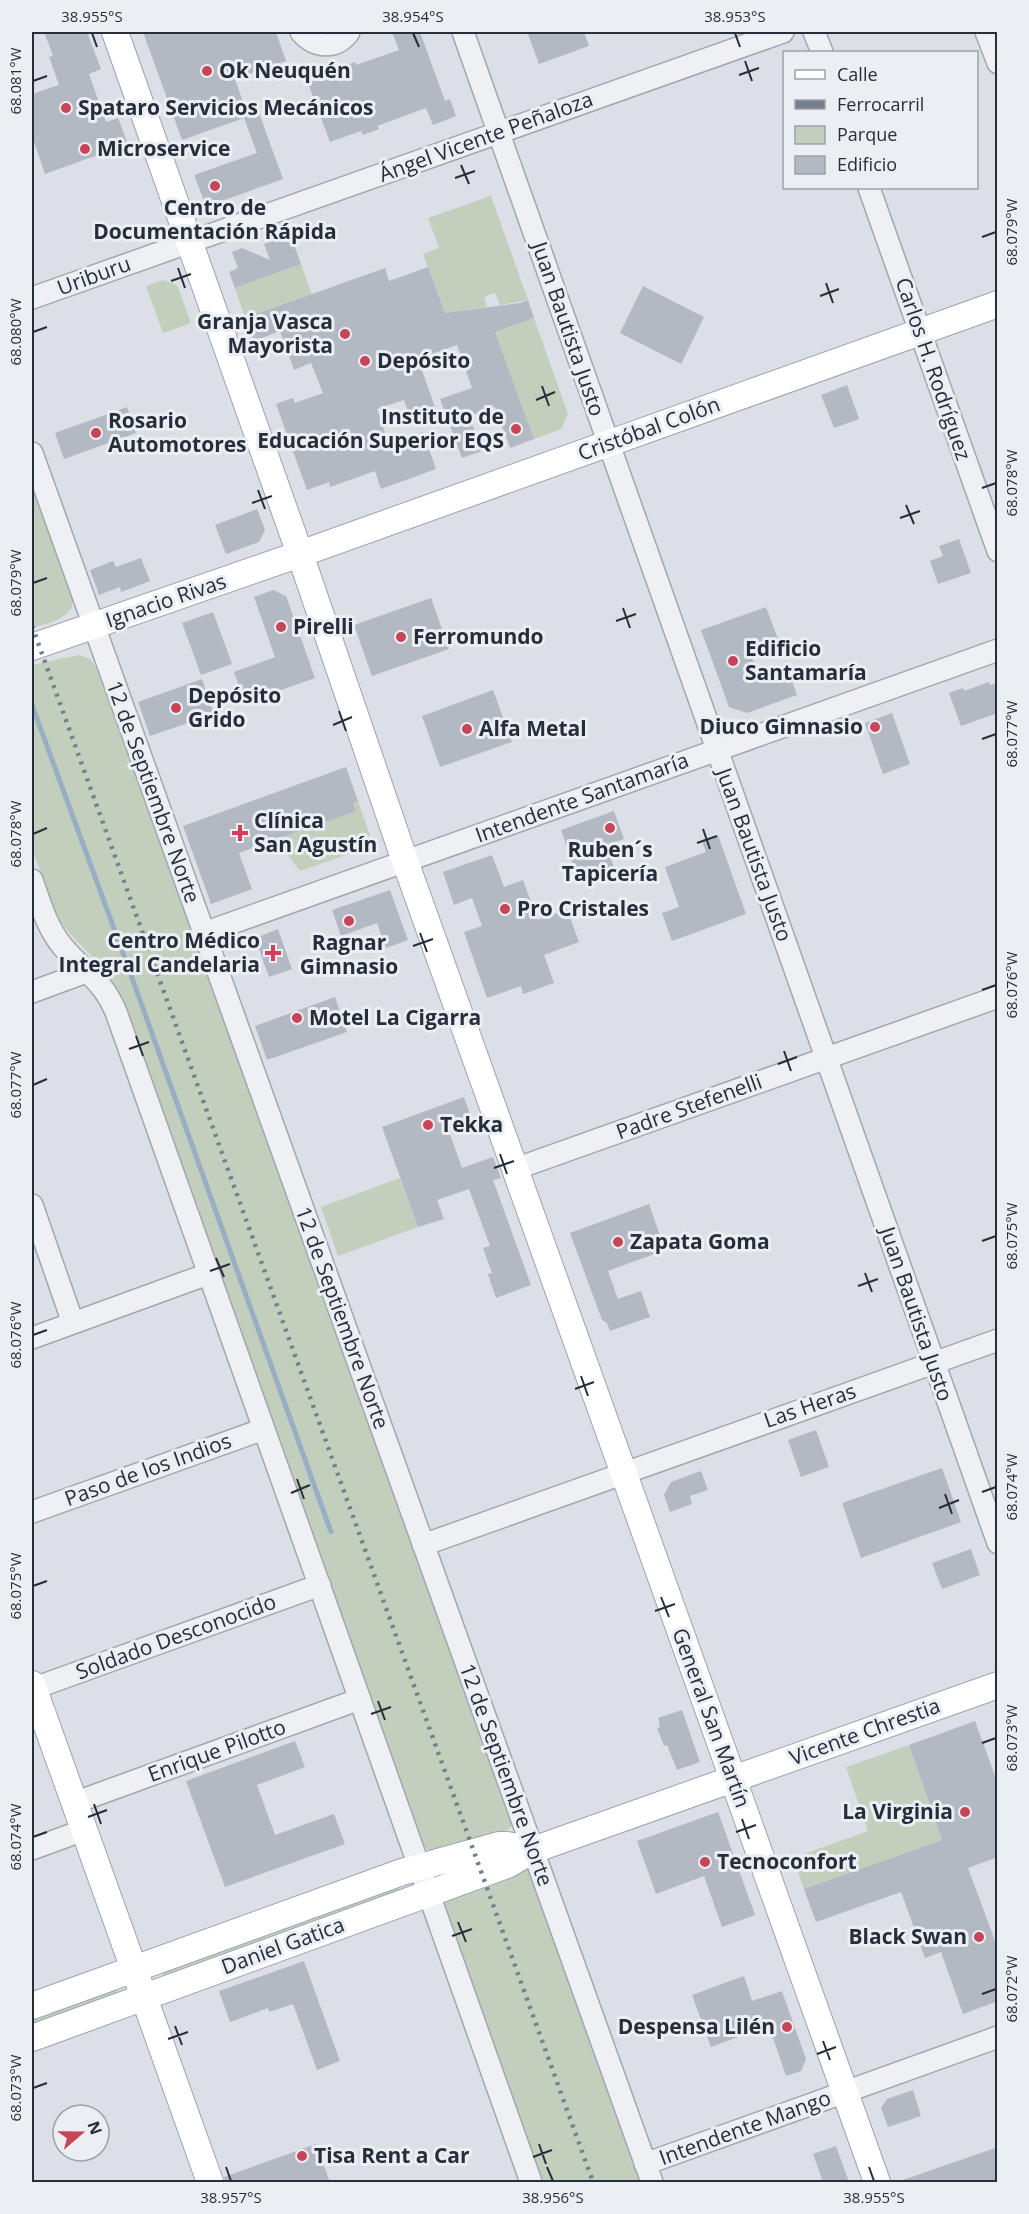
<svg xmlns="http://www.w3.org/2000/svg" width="1029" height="2214" font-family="'Open Sans',sans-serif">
<rect width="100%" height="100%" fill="#dce0e6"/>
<path fill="#c2cfbd" d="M491,196L528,300L500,305L495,293L484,297L487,307L445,313L423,254L439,248L428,218Z
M301,264L312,295L245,318L235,288Z
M163,280L177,285L191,323L163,333L146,286Z
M534,318L568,414L561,429L534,439L495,332Z
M32,484L73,601C71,620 47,623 32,628Z
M79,655L90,659L97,669L514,1817L512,1826L507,1830L432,1852L424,1847L421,1843L348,1632L120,997L104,969L70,934L57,917L32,848V665Z
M358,801L370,835L363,849L300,871L276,840L355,811L353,803Z
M400,1178L418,1227L338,1256L321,1207Z
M909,1745L942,1840L804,1889L793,1858L868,1831L846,1767Z
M526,1869L530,1870L644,2182H539L444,1905L445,1900Z
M398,1886L400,1891L164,1977L163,1971Z
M117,1989V1994L32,2027V2016Z"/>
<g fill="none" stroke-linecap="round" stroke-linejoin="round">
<path stroke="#98aec5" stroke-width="5" d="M32,705L131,975L331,1532"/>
</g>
<path fill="#b3b9c2" d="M44,32H87L101,69L89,74L106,122L118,118L128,144L45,174L32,136V94L59,85L49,57L53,56Z
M143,32H276L286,61L235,79L248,116L259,113L283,179L213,204L204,201L194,175L257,153L244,118L182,140Z
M392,32H420L445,101L450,99L456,116L433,125L426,108L377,126L379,129L363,135L361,131L330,142L308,83L340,71L339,68L355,62L356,65L399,50Z
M527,32H584L589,46L539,64Z
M290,234L301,264L235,288L229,272L238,268L232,252L242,248L270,260L264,244Z
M428,267L445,313L520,303L528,300L534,318L495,332L534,439L510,448L495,407L469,416L482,451L462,458L440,399L472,388L457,345L418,359L436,410L411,419L404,400L377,409L389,444L423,432L436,469L381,489L375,471L330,487L329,482L307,490L276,404L293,398L295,403L323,393L311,363L294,370L280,331L254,341L245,318L385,268L389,281Z
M643,286L704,317L681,364L620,333Z
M847,385L859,419L834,428L821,395Z
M127,407L136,433L64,459L55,433Z
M257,509L265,530L259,542L226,554L215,525Z
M959,539L971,573L938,584L930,561L943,556L939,546Z
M141,558L150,581L121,592L120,587L99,595L90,570L113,561L116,567Z
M273,590L286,596L315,678L245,703L234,672L275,657L254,597Z
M431,598L449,649L372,676L354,625Z
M766,607L779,642L750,653L760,679L788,669L797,695L747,713L729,707L701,630Z
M213,612L232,664L201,675L182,623Z
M202,679L214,714L150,736L138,702Z
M989,682L990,685L998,683V713L961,726L949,693L963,688L964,691Z
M493,690L512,742L440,767L422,716Z
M892,713L910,764L883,774L865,723Z
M346,767L358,801L353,803L356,811L239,853L252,889L211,904L183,826Z
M614,811L624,839L606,845L615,870L579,882L561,830Z
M718,835L746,914L672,941L662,913L679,907L665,867L706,852L702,841Z
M492,855L504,887L523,880L538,920L567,909L579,942L544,955L554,983L523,994L521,986L487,998L464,932L482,926L472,898L454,905L443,872Z
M390,890L408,940L386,948L377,923L341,936L332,910Z
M278,929L292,969L269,977L255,938Z
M335,997L347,1032L267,1060L255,1026Z
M464,1097L473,1123L449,1132L462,1168L493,1157L501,1178L493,1180L531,1285L496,1298L488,1274L492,1273L483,1248L490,1246L469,1189L437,1200L444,1219L418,1227L382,1127Z
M649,1204L665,1250L608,1271L618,1299L641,1291L650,1317L610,1331L607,1323L602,1320L570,1233Z
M816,1430L829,1467L801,1477L788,1440Z
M942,1468L961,1522L861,1558L842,1503Z
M701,1471L708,1490L690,1496L692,1504L670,1512L664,1495L671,1482Z
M971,1549L980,1575L942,1589L932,1563Z
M682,1710L700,1762L677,1770L667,1745L664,1746L657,1728L660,1727L658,1718Z
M975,1721L998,1784V1857L968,1868L998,1949V2001L963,2014L941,1952L925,1958L901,1892L816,1922L804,1889L942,1840L909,1745Z
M295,1741L305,1767L257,1785L275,1835L334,1814L345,1844L225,1887L186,1781Z
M718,1812L755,1915L722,1927L704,1876L656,1894L637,1841Z
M304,1961L340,2061L317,2070L293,2004L269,2012L268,2008L230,2022L219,1991Z
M744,1976L752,2001L782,1991L806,2059L801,2071L786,2076L769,2026L711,2047L692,1995Z
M913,2090L921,2116L888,2127L881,2108L887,2099Z
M316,2144L330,2182H225L224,2177Z
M836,2146L849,2182H823L813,2154Z
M998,2147V2182H903V2180Z"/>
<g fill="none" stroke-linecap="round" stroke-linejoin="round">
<g stroke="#a2a7af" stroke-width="24">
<path id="minor" d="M301,32C315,48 336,50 349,32
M463,32L998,1543
M814,32L822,52
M986,32L998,63
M869,188L998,551
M32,298L783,32
M32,453L652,2182
M32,880C40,903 47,928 63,947C84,972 102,979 116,1012L531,2182
M204,933L998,650
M32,992L89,971
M515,1169L998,997
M32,1205L73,1323
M32,1338L208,1274
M32,1512L264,1429
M423,1545L998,1340
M32,1689L320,1585
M74,1803L360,1699
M32,1849L84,1830
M645,2164L998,2037"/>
</g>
<g stroke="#9ca4b1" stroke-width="28">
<path id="major" d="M115,32L300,554L405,861L877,2182
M32,647L300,554L998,304
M32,1684L210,2182
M32,2006L402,1872L499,1845H507L533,1850
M32,2038L507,1865L533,1850L998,1685"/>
</g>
<use href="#minor" stroke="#eef0f4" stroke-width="21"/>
<use href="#major" stroke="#fff" stroke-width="26"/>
<path stroke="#767f8e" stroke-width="4.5" stroke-dasharray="3 6" stroke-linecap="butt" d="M32,626L593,2182"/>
</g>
<path fill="none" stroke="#262e3b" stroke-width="2" d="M92,33L97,47M413,33L419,47M735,33L740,47M745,61L752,81M739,75L759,68M33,81L47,76M461,165L469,184M455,178L475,171M982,237L996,232M178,268L185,288M171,281L191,274M826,283L833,303M820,296L839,289M33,332L47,327M542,386L549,406M536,400L555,392M982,488L996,483M258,490L265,509M252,503L272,496M906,505L914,524M900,518L920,511M33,583L47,578M623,608L630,628M616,621L636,614M339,711L346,731M333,725L352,717M982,739L996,734M703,829L710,849M33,834L47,828M697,843L717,836M420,933L427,952M413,946L433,939M982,990L996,985M136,1036L143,1056M129,1049L149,1042M784,1051L791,1071M778,1064L797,1057M33,1085L47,1079M500,1154L507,1174M494,1168L514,1161M982,1241L996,1236M216,1258L224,1277M210,1271L230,1264M865,1273L872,1292M858,1286L878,1279M33,1335L47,1330M581,1376L588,1396M575,1389L594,1382M297,1479L304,1499M982,1492L996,1487M291,1493L310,1485M945,1494L952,1514M939,1508L959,1500M33,1586L47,1581M661,1597L669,1617M655,1611L675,1604M378,1701L385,1720M371,1714L391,1707M982,1743L996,1738M94,1804L101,1824M88,1817L107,1810M742,1819L749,1839M736,1832L756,1825M33,1837L47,1832M458,1922L466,1942M452,1936L472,1929M982,1994L996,1989M175,2026L182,2045M168,2039L188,2032M823,2041L830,2060M817,2054L836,2047M33,2088L47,2083M539,2144L546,2164M533,2157L552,2150M226,2167L231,2181M547,2167L553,2181M869,2167L874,2181"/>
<g fill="#c84458" stroke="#ebeff3" stroke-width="2">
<circle cx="207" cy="71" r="6"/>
<circle cx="66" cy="108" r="6"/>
<circle cx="85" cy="149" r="6"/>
<circle cx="215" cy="186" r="6"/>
<circle cx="345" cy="334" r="6"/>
<circle cx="365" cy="361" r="6"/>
<circle cx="516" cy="429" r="6"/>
<circle cx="96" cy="433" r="6"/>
<circle cx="281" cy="627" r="6"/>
<circle cx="401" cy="637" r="6"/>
<circle cx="733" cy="661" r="6"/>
<circle cx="176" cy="708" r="6"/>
<circle cx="875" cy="727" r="6"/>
<circle cx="467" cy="729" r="6"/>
<circle cx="610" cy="828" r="6"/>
<path d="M237 824h6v6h6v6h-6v6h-6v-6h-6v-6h6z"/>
<circle cx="505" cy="909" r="6"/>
<circle cx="349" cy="921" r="6"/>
<path d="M270 944h6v6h6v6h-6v6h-6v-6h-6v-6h6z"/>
<circle cx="297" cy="1018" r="6"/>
<circle cx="428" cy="1125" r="6"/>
<circle cx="618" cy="1242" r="6"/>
<circle cx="965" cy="1812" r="6"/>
<circle cx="705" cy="1862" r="6"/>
<circle cx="979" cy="1937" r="6"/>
<circle cx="787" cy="2027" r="6"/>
<circle cx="302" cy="2156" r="6"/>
</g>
<g text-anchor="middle" stroke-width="6" stroke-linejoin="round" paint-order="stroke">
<g font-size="21" font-weight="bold" fill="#262e3b" stroke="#ebeff3" text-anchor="start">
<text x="219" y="78">Ok Neuquén</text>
<text x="78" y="115">Spataro Servicios Mecánicos</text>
<text x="97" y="156">Microservice</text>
<text x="215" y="215" text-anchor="middle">Centro de<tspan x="215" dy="24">Documentación Rápida</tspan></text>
<text x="333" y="329" text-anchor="end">Granja Vasca<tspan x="333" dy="24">Mayorista</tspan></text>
<text x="377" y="368">Depósito</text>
<text x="504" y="424" text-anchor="end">Instituto de<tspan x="504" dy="24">Educación Superior EQS</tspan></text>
<text x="108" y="428">Rosario<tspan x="108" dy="24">Automotores</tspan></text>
<text x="293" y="634">Pirelli</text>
<text x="413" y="644">Ferromundo</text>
<text x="745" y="656">Edificio<tspan x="745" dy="24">Santamaría</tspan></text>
<text x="188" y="703">Depósito<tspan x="188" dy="24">Grido</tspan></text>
<text x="863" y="734" text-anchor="end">Diuco Gimnasio</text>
<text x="479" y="736">Alfa Metal</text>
<text x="254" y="828">Clínica<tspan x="254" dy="24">San Agustín</tspan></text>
<text x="610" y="857" text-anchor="middle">Ruben´s<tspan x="610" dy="24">Tapicería</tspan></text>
<text x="517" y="916">Pro Cristales</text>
<text x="260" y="948" text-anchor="end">Centro Médico<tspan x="260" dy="24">Integral Candelaria</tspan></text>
<text x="349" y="950" text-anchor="middle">Ragnar<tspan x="349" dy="24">Gimnasio</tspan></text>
<text x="309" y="1025">Motel La Cigarra</text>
<text x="440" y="1132">Tekka</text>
<text x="630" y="1249">Zapata Goma</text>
<text x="953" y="1819" text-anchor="end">La Virginia</text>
<text x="717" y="1869">Tecnoconfort</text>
<text x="967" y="1944" text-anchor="end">Black Swan</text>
<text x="775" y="2034" text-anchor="end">Despensa Lilén</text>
<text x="314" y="2163">Tisa Rent a Car</text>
</g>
<g font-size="21" fill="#262e3b" stroke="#ebeff3">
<text transform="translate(486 137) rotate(-20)" y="7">Ángel Vicente Peñaloza</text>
<text transform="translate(94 276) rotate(-20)" y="7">Uriburu</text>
<text transform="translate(568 329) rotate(71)" y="7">Juan Bautista Justo</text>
<text transform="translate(933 369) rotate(71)" y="7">Carlos H. Rodríguez</text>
<text transform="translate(649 429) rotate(-20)" y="7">Cristóbal Colón</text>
<text transform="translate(166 601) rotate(-19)" y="7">Ignacio Rivas</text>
<text transform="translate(153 792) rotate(70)" y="7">12 de Septiembre Norte</text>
<text transform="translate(582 798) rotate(-20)" y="7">Intendente Santamaría</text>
<text transform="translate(754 855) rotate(70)" y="7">Juan Bautista Justo</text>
<text transform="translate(689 1107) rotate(-20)" y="7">Padre Stefenelli</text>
<text transform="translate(916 1314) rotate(71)" y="7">Juan Bautista Justo</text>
<text transform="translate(342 1318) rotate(70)" y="7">12 de Septiembre Norte</text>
<text transform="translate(810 1406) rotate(-19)" y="7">Las Heras</text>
<text transform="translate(148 1470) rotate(-20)" y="7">Paso de los Indios</text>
<text transform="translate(176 1637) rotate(-20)" y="7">Soldado Desconocido</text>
<text transform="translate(711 1718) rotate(70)" y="7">General San Martín</text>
<text transform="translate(865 1732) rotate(-20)" y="7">Vicente Chrestia</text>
<text transform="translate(217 1751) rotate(-20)" y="7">Enrique Pilotto</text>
<text transform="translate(506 1775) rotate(70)" y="7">12 de Septiembre Norte</text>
<text transform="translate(283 1946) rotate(-20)" y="7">Daniel Gatica</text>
<text transform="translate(745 2128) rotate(-20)" y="7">Intendente Mango</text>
</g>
</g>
<rect width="1029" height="2214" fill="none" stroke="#ebeff3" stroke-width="66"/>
<rect x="783" y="51" width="195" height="138" fill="#ebeff3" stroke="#9ca2a9" stroke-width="1.5"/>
<rect x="795" y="70" width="30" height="9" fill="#ffffff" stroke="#9ca2a9" stroke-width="1.5"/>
<text x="837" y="81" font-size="18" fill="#262e3b">Calle</text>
<rect x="795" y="100" width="30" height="9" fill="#767f8e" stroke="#9ca2a9" stroke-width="1.5"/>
<text x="837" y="111" font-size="18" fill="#262e3b">Ferrocarril</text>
<rect x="795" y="126" width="30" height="18" fill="#c2cfbd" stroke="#9ca2a9" stroke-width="1.5"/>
<text x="837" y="141" font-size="18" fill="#262e3b">Parque</text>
<rect x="795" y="156" width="30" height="18" fill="#b3b9c2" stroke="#9ca2a9" stroke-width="1.5"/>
<text x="837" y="171" font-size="18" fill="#262e3b">Edificio</text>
<g transform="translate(81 2133) rotate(70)"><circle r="28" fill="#ebeff3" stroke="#9ca2a9" stroke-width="1.5"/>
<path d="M0-4.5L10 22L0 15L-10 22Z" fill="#c84458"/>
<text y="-9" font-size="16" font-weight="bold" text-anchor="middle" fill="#262e3b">N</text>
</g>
<rect x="33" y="33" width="963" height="2148" fill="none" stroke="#262e3b" stroke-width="2"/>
<g font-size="15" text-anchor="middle" fill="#262e3b">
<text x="92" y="22">38.955°S</text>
<text x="413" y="22">38.954°S</text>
<text x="735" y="22">38.953°S</text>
<text transform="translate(16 81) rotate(-90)" y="5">68.081°W</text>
<text transform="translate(1012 232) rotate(-90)" y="5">68.079°W</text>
<text transform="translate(16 332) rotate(-90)" y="5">68.080°W</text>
<text transform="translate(1012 483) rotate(-90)" y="5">68.078°W</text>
<text transform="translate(16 583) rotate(-90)" y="5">68.079°W</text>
<text transform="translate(1012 734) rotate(-90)" y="5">68.077°W</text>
<text transform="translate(16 834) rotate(-90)" y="5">68.078°W</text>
<text transform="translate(1012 985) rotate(-90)" y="5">68.076°W</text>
<text transform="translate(16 1085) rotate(-90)" y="5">68.077°W</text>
<text transform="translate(1012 1236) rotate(-90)" y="5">68.075°W</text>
<text transform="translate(16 1335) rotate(-90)" y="5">68.076°W</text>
<text transform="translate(1012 1487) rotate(-90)" y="5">68.074°W</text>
<text transform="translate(16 1586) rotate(-90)" y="5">68.075°W</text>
<text transform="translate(1012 1738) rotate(-90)" y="5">68.073°W</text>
<text transform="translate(16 1837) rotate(-90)" y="5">68.074°W</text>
<text transform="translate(1012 1989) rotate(-90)" y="5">68.072°W</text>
<text transform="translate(16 2088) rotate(-90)" y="5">68.073°W</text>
<text x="231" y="2203">38.957°S</text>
<text x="553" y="2203">38.956°S</text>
<text x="874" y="2203">38.955°S</text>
</g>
</svg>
